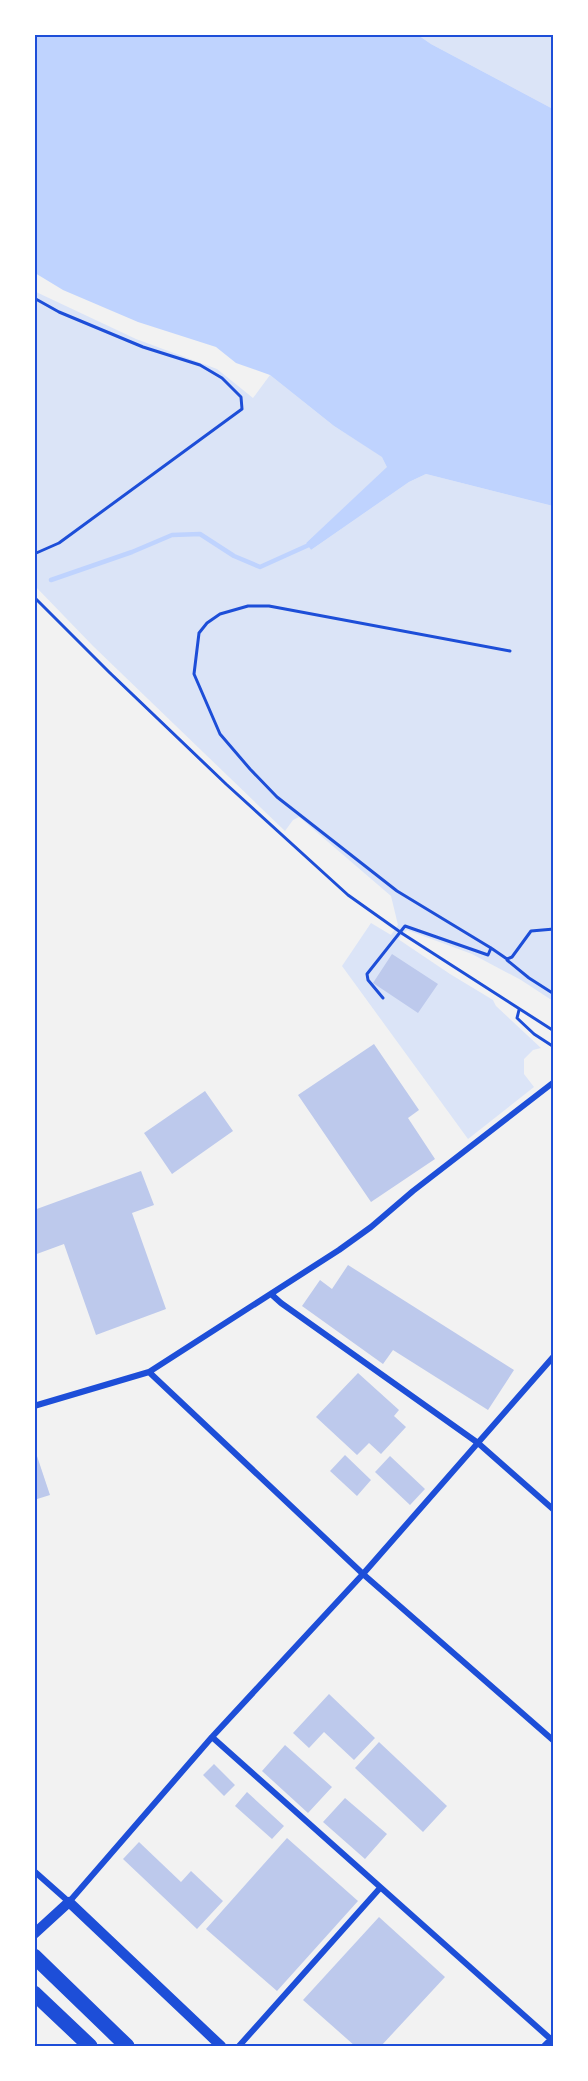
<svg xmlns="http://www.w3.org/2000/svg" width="588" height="2081" font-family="Figtree,sans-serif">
<rect width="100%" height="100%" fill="#f2f2f2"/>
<path fill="#dbe4f7" d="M418,35H553V109L431,44Z
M34,291L136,339L217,369L253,398L270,375L334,426L383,457L388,467L306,543L311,550L409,482L426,474L553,506V1001L521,980L472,954L407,930L398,939L450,974L493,1000L496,1006L541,1048L533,1050L524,1059V1074L534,1087L468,1139L342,966L371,923L391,935L398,925L391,896L299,817L293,820L285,831L93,646L35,586Z"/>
<path fill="#bfd3fe" d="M35,34L418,35L431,44L553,109V506L426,474L409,482L311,550L306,543L387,467L382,457L334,426L270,375L236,363L216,347L138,322L63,290L35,273Z"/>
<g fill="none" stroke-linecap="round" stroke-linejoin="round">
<path stroke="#bfd3fe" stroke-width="4.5" d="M51,580L132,552L172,535L200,534L234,556L260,567L311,544"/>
</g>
<path fill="#bdc9ec" d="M392,954L438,984L418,1013L373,983Z
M374,1044L419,1110L408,1118L435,1159L371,1202L298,1095Z
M205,1091L233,1131L172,1174L144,1133Z
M141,1171L154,1205L132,1213L166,1309L96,1335L64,1244L34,1255V1210Z
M348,1265L514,1370L488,1410L393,1350L383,1364L302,1306L320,1280L332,1289Z
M358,1373L399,1410L394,1416L406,1427L381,1454L369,1443L357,1455L316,1417Z
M34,1447L50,1495L34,1500Z
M345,1455L371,1480L357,1496L330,1471Z
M390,1456L425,1489L410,1505L375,1472Z
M329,1694L375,1738L354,1760L324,1732L309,1748L293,1733Z
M379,1742L447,1806L423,1832L355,1768Z
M285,1745L332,1787L308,1813L262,1771Z
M214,1764L235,1785L224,1796L203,1775Z
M247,1792L284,1826L272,1839L235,1806Z
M345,1798L387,1834L365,1859L323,1822Z
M287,1838L358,1901L277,1991L206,1929Z
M139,1842L181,1882L191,1871L223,1901L197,1929L123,1859Z
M379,1917L445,1977L381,2046H355L303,2000Z"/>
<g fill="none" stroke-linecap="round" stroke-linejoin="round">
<path stroke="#1d4ed8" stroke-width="3" d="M34,298L59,312L143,347L200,365L222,378L241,397L242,409L59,543L34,554
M34,597L109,672L226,784L348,895L403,934L554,1031
M510,651L269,606H248L220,614L207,623L199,633L194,674L220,734L250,769L277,797L397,891L491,948L507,959L512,957L531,931L554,929
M507,960L529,978L554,994
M383,998L368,980L367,974L405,926L488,955L491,948
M519,1010L517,1018L534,1034L554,1047"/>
<path stroke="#1d4ed8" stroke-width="6" d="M271,1294L281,1303L478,1443L554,1510
M149,1372L363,1574L554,1741
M34,1406L149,1372L339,1250L371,1227L413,1191L554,1082
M212,1737L554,2042
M34,1871L69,1902L212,1737L363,1574L554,1356
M239,2046L380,1888
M544,2046L554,2036"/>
<path stroke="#1d4ed8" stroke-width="10" d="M34,1934L69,1902L221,2046"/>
<path stroke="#1d4ed8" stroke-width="15" d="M34,1956L127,2046
M34,1993L90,2046"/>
</g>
<rect width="588" height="2081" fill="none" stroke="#ffffff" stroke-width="72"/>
<rect x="36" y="36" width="516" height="2009" fill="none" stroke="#1d4ed8" stroke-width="2"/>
</svg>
